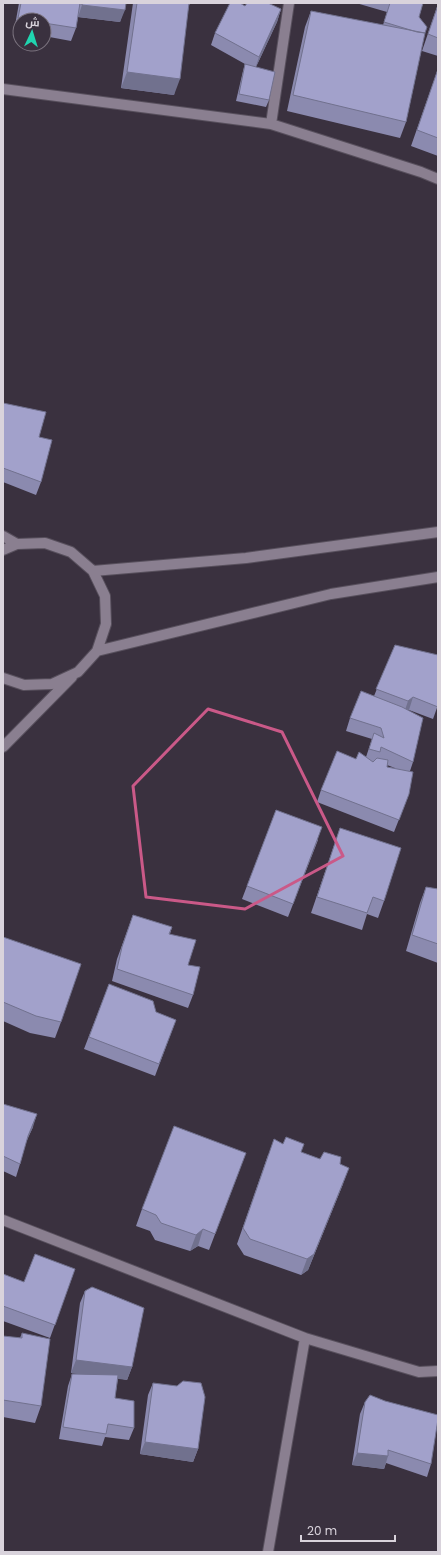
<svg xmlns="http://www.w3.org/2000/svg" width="441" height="1555" font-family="Poppins,Cairo,sans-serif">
<rect width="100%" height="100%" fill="#3a313f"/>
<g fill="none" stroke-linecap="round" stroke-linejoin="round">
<g stroke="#58505d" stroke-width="12">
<path id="minor" d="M3,89L271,124L421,172L438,179
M271,124L289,3
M3,536L17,544
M3,550L17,544L45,543L71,552L93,571L105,596L106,624L97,651L78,672L52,684L24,685L3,678
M93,571L246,558L438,532
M97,651L331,594L438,577
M3,747L72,677
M3,1220L305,1338L419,1372L438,1371
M268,1552L305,1338"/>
</g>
<use href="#minor" stroke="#8a7f90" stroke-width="10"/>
</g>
<path fill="#8b8aaf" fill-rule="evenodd" d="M19,3H126L120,22L78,17L76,28L71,41L44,36V20H20V32L14,31Z
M133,3H191L189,5L174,95L121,88Z
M356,3H423L419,17L425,33L406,122L400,138L287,111L305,27L311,11L383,25L387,12Z
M438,4V56L422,51Z
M245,6L281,9L277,22L256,67L269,100L266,107L236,101L243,71L245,64L211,45L215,33Z
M438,69V156L411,146Z
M3,403L39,437L41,482L36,495L3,482Z
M395,645L438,705L433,719L409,710H408L413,762L410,771L409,794L394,832L317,802L321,790L356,759L366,757L372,739L346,731L350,718L374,696ZM387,765L395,768L387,767Z
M276,810L318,840L288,917L242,899Z
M340,828L384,901L378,918L367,914L362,930L311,913Z
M426,887L438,889V963L406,951L420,903Z
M133,915L172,927L170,934L188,965L193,995L188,1008L112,981L117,959Z
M3,937L61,1022L55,1038L30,1033L3,1021Z
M109,984L156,1012L176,1020L155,1076L84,1049Z
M3,1104L33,1127L26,1142L20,1164L16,1177L3,1171Z
M283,1144L301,1152L320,1159L340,1164L343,1184L308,1270L301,1275L244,1255L237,1244L268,1155Z
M240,1169L209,1250L198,1246L190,1251L155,1240L150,1231L136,1226L142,1209Z
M75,1269L50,1338L3,1321V1274L24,1282Z
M85,1291L132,1367L127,1380L118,1378L115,1398L134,1428L129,1440L105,1437L102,1446L59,1439L68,1386L72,1374H80L71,1373L80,1303Z
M22,1333L41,1406L35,1423L3,1417V1336L20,1338Z
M153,1383L198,1449L193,1462L140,1454L148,1395Z
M365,1402L431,1464L427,1477L386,1463L384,1469L352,1465L360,1414Z"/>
<path fill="#71718e" d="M82,5L125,10L120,22L78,17Z
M281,9L277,22L255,69L259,57Z
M127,72L180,79L174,95L121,88Z
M413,697L409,710L404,713L408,701Z
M37,1114L33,1127L23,1149L28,1136Z
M349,1168L343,1184L308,1270L301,1275L307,1259Z
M203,1229L198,1246L190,1251L196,1235Z
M76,1360L132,1367L127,1380L71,1373Z
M145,1442L198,1449L193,1462L140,1454Z
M357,1453L388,1456L384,1469L352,1465Z"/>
<path fill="#a2a1cb" stroke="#71718e" d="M21,3H80L76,28L44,23V20H29L18,18Z
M82,3H126L125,10L82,5Z
M137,3H189L180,79L127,72Z
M230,3H240L245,6L247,3H268L281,9L259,57L215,33Z
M390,3H423L419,17L427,27L425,33L417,32L384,22Z
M438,5V38L428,34Z
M311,11L425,33L406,122L293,95Z
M245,64L275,72L269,100L239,94Z
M438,69V138L417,130Z
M3,403L46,412L39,437L52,440L41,482L3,468Z
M395,645L438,655V707L413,697L408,701L376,689Z
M361,691L402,707L423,718L413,762L381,747L380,752L369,749L374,733L384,738L381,728L350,718Z
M337,751L356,759L359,752L373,762L377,758L388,760L387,767L413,772L409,794L399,820L321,790Z
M276,810L322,827L293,904L247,886Z
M340,828L401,848L384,901L373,897L367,913L317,897Z
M426,887L438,889V944L412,935Z
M133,915L172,927L169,934L196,940L188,965L200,967L193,995L117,969L122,947Z
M3,937L81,964L61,1022L36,1016L3,1002Z
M109,984L153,1001L156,1012L176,1020L159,1064L89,1037Z
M3,1104L37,1114L28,1136L20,1164L3,1156Z
M174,1126L246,1153L215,1234L203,1229L196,1235L161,1223L156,1215L142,1209Z
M286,1137L304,1144L301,1152L320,1159L324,1152L341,1157L340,1164L349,1168L314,1254L307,1259L250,1239L243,1228L274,1139L283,1144Z
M35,1254L75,1269L55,1325L3,1306V1274L24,1282Z
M92,1287L144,1308L132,1367L76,1360L85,1291Z
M22,1333L50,1339L41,1406L3,1400V1336L22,1338Z
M72,1374L118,1375L115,1398L134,1401V1428L108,1424L106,1434L63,1427Z
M183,1381L201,1383L205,1397L198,1449L145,1442L153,1383L177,1386Z
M370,1395L385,1401L438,1415V1419L431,1464L388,1450V1456L357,1453L365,1402Z"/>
<path fill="none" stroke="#ca5988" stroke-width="3" stroke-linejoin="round" d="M208,709L282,732L343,856L245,909L146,897L133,786Z"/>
<rect width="441" height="1555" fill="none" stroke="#d9d3dc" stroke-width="8"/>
<g transform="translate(32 32) rotate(4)"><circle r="19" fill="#3a313f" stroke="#7a727e"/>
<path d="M0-3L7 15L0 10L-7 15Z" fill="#20d5b0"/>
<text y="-6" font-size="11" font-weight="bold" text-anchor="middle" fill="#d9d3dc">ش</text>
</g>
<path d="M301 1535v6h94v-6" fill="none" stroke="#d9d3dc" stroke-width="2"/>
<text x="307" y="1535" font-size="12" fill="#d9d3dc" stroke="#3a313f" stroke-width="3" paint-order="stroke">20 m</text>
</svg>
